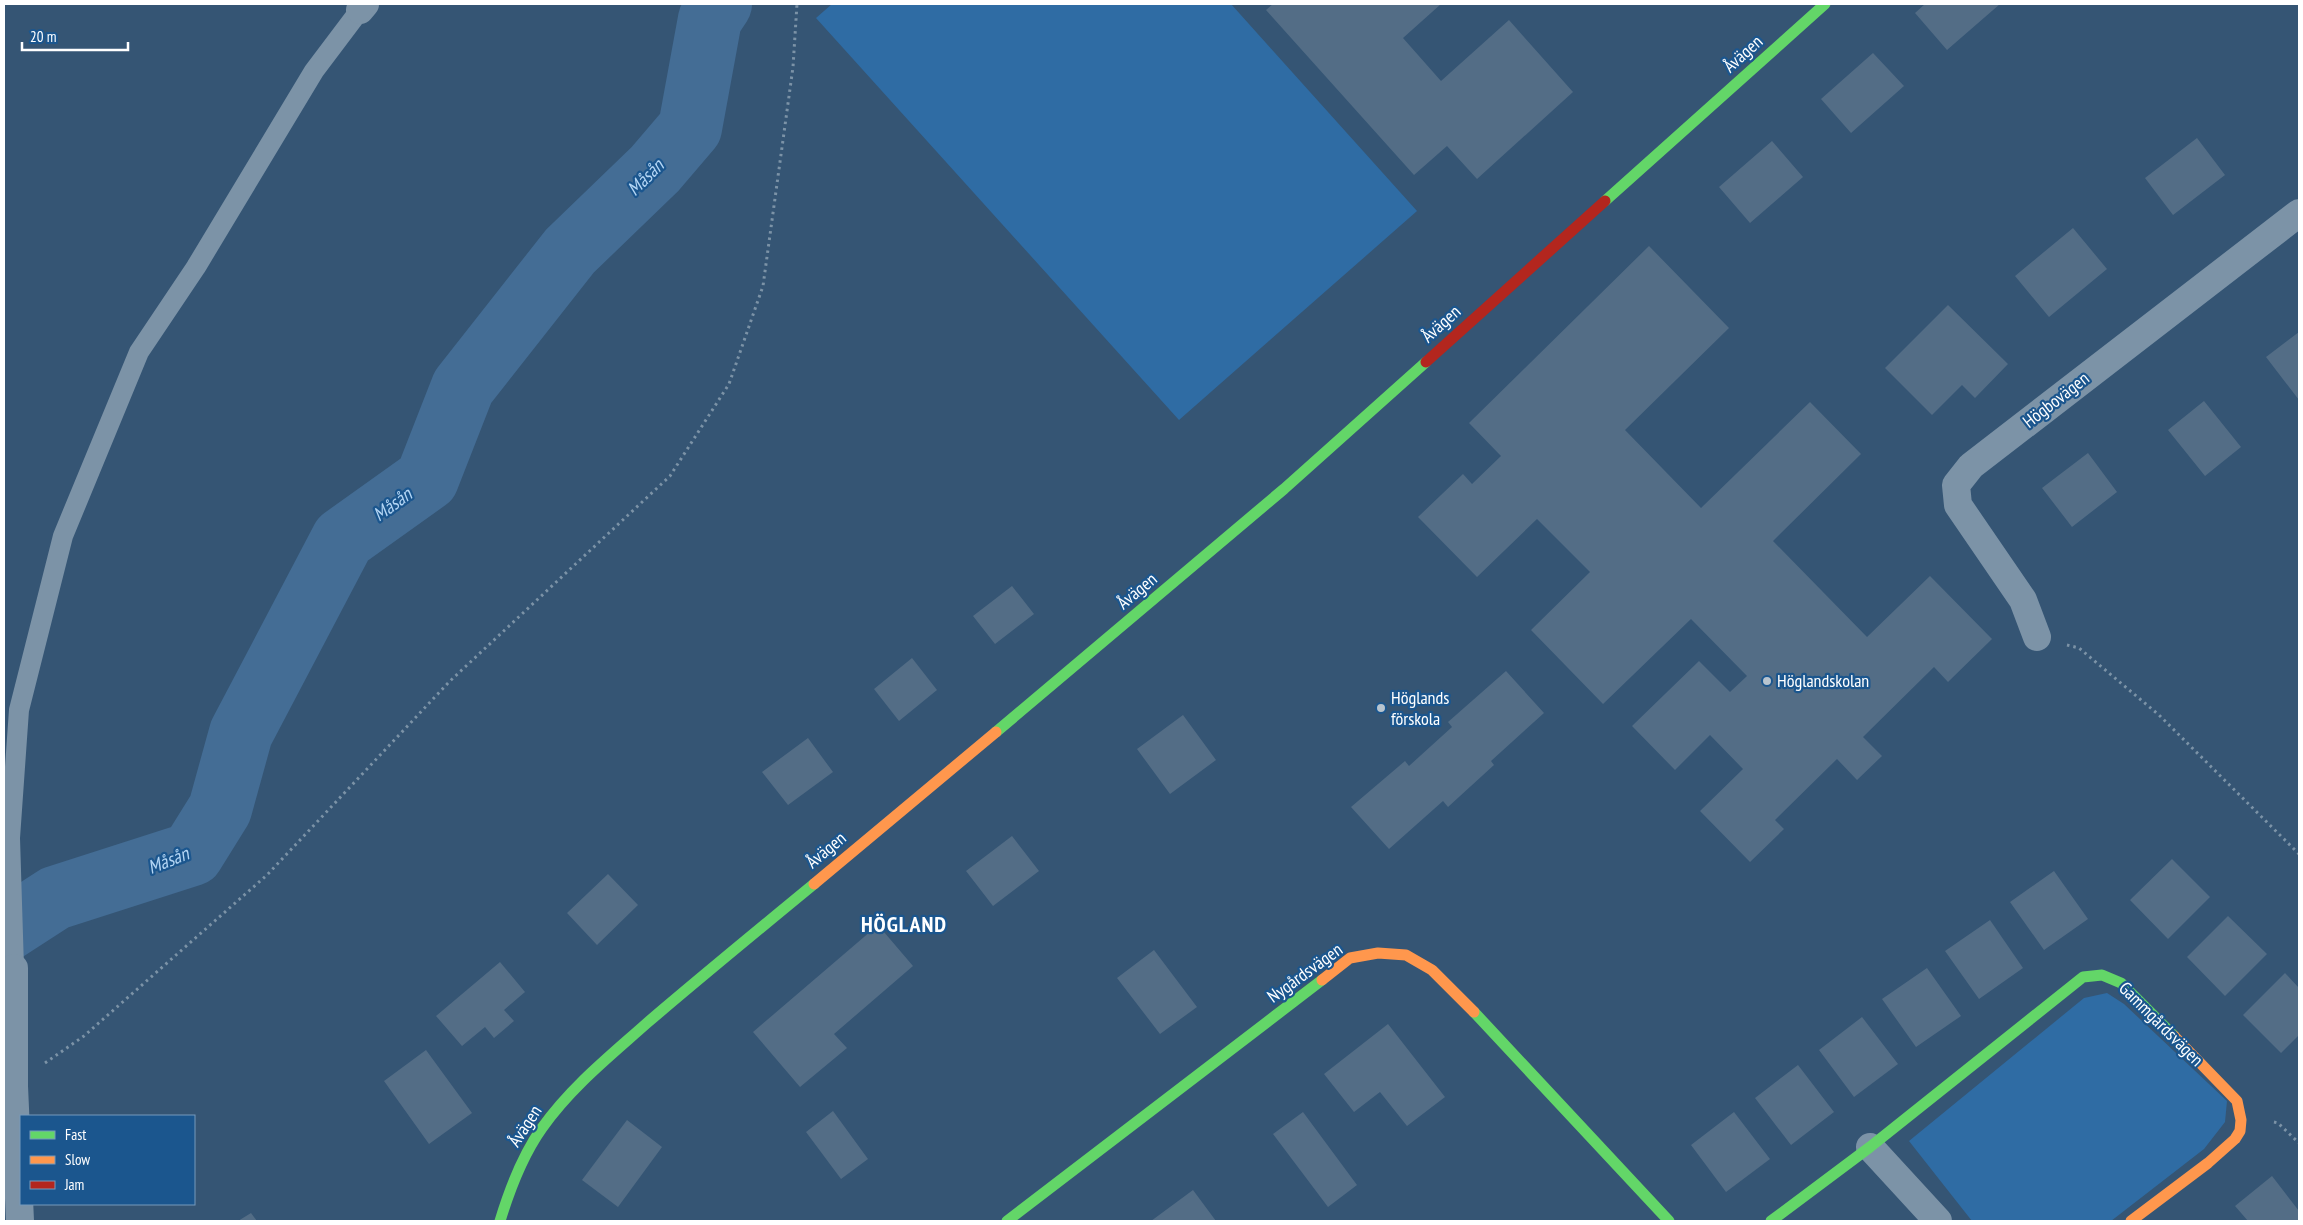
<svg xmlns="http://www.w3.org/2000/svg" width="2303" height="1225" font-family="'PT Sans Narrow',sans-serif">
<rect width="100%" height="100%" fill="#355574"/>
<path fill="#2f6ca4" d="M832,4H1231L1417,211L1179,420L816,18Z
M2107,993L2124,1004L2227,1101L2225,1122L2204,1149L2111,1221H1972L1909,1141L2084,998Z"/>
<g fill="none" stroke-linecap="round" stroke-linejoin="round">
<path stroke="#446d95" stroke-width="64" d="M4,931L55,898L192,854L220,809L241,733L343,539L427,479L463,387L570,251L655,169L690,128L710,19L720,4"/>
</g>
<path fill="#536d86" d="M1273,4H1441L1403,38L1441,81L1509,20L1573,92L1477,179L1447,146L1414,175L1266,10Z
M1925,4H2000L1947,50L1915,13Z
M1873,53L1904,86L1851,133L1821,99Z
M2197,138L2225,175L2173,215L2145,178Z
M1772,141L1803,177L1750,223L1719,187Z
M2073,228L2107,269L2049,317L2015,276Z
M1649,246L1729,328L1625,430L1701,508L1810,402L1861,454L1773,541L1867,637L1930,576L1992,639L1948,682L1934,667L1863,737L1882,756L1857,780L1837,759L1775,820L1784,829L1750,862L1700,811L1743,769L1710,735L1675,770L1632,726L1699,661L1730,692L1747,676L1691,619L1603,704L1531,630L1590,572L1537,519L1477,577L1418,517L1463,474L1472,484L1501,456L1469,423Z
M1948,305L2008,364L1975,398L1962,385L1932,415L1885,368Z
M2299,332V400L2266,357Z
M2204,401L2241,447L2205,476L2168,430Z
M2088,453L2117,492L2072,527L2042,488Z
M1012,586L1034,614L995,644L973,616Z
M912,658L937,690L899,721L874,689Z
M1506,671L1544,713L1491,761L1494,765L1448,807L1443,801L1389,849L1351,807L1405,761L1409,766L1452,727L1448,722Z
M1183,715L1216,760L1170,794L1137,749Z
M808,738L833,772L788,805L762,772Z
M1012,836L1039,871L993,906L966,871Z
M2172,859L2210,897L2168,939L2130,900Z
M2054,871L2088,919L2044,950L2010,902Z
M608,874L638,905L597,945L567,913Z
M2228,916L2267,954L2225,996L2187,957Z
M1990,920L2023,968L1979,999L1945,951Z
M878,925L913,966L834,1034L847,1048L800,1087L753,1032Z
M1154,950L1197,1007L1160,1034L1117,978Z
M500,962L525,992L504,1010L514,1021L494,1038L485,1027L462,1046L436,1016Z
M1927,968L1961,1016L1916,1047L1882,999Z
M2285,973L2299,988V1035L2281,1053L2243,1015Z
M1862,1017L1898,1064L1854,1097L1819,1050Z
M1388,1024L1445,1097L1407,1126L1380,1092L1354,1112L1324,1074Z
M426,1050L472,1113L429,1144L384,1081Z
M1798,1065L1834,1112L1791,1145L1755,1098Z
M833,1111L868,1159L841,1179L806,1132Z
M1303,1112L1357,1185L1328,1207L1273,1134Z
M1734,1112L1770,1159L1726,1192L1691,1145Z
M627,1120L662,1147L618,1207L582,1180Z
M2272,1176L2299,1211V1221H2248L2235,1206Z
M1193,1190L1216,1221H1151Z
M251,1213L257,1221H238Z"/>
<g fill="none" stroke-linecap="round" stroke-linejoin="round">
<path stroke="#7c93a7" stroke-width="3" stroke-dasharray="2.5 4" stroke-linecap="butt" d="M2067,645L2079,648L2159,715L2299,854
M45,1063L84,1036L267,875L450,681L670,476L729,384L763,286L793,67L797,4
M2274,1122L2278,1123L2299,1143"/>
<path stroke="#7c93a7" stroke-width="20" d="M14,968L10,838L19,710L63,536L139,352L196,267L314,71L360,10"/>
<path stroke="#7c93a7" stroke-width="28" d="M360,10L365,4
M2037,637L2023,600L1958,505L1956,485L1971,466L2299,213
M14,968V1086L20,1221
M1870,1147L1938,1221"/>
<path stroke="#63d668" stroke-width="11" d="M1605,201L1825,4
M996,732L1284,489L1426,362
M1474,1012L1669,1221
M500,1221C510,1188 522,1156 542,1128C571,1087 610,1056 647,1023C702,976 758,930 814,884
M1007,1221L1322,980
M1771,1221L1870,1147L2083,977L2102,975L2121,983L2174,1036"/>
<path stroke="#ff974d" stroke-width="11" d="M814,884L996,732
M1322,980L1350,958L1378,953L1406,955L1432,970L1474,1012
M2131,1221L2208,1163L2235,1139L2240,1131L2241,1120L2237,1101L2174,1036"/>
<path stroke="#b3261e" stroke-width="11" d="M1426,362L1605,201"/>
</g>
<g fill="#b8c4ce" stroke="#1b568e" stroke-width="2">
<circle cx="1767" cy="681" r="5"/>
<circle cx="1381" cy="708" r="5"/>
</g>
<g text-anchor="middle" stroke-width="4.5" stroke-linejoin="round" paint-order="stroke">
<g font-size="18" fill="#fff" stroke="#1b568e">
<text transform="translate(1743 54) rotate(-42)" y="6">Åvägen</text>
<text transform="translate(1441 324) rotate(-42)" y="6">Åvägen</text>
<text transform="translate(2056 400) rotate(-38)" y="6">Högbovägen</text>
<text transform="translate(1137 591) rotate(-40)" y="6">Åvägen</text>
<text transform="translate(826 850) rotate(-40)" y="6">Åvägen</text>
<text transform="translate(1305 973) rotate(-36)" y="6">Nygårdsvägen</text>
<text transform="translate(2161 1024) rotate(45)" y="6">Gammgårdsvägen</text>
<text transform="translate(525 1126) rotate(-57)" y="6">Åvägen</text>
</g>
<g font-size="18" fill="#fff" stroke="#1b568e" text-anchor="start">
<text x="1777" y="687">Höglandskolan</text>
<text x="1391" y="704">Höglands<tspan x="1391" dy="21">förskola</tspan></text>
</g>
<g font-size="19" font-style="italic" fill="#b4d6f5" stroke="#1b568e">
<text transform="translate(645 177) rotate(-45)" y="7">Måsån</text>
<text transform="translate(392 504) rotate(-36)" y="7">Måsån</text>
<text transform="translate(168 860) rotate(-22)" y="7">Måsån</text>
</g>
<g font-size="22" font-weight="bold" letter-spacing="1" fill="#fff" stroke="#1b568e">
<text x="904" y="932">HÖGLAND</text>
</g>
</g>
<rect width="2303" height="1225" fill="none" stroke="#ffffff" stroke-width="10"/>
<rect x="20" y="1115" width="175" height="90" fill="#1b568e" stroke="#769abb"/>
<rect x="30" y="1131" width="25" height="8" fill="#63d668" stroke="#769abb"/>
<text x="65" y="1140" font-size="15" fill="#ffffff">Fast</text>
<rect x="30" y="1156" width="25" height="8" fill="#ff974d" stroke="#769abb"/>
<text x="65" y="1165" font-size="15" fill="#ffffff">Slow</text>
<rect x="30" y="1181" width="25" height="8" fill="#b3261e" stroke="#769abb"/>
<text x="65" y="1190" font-size="15" fill="#ffffff">Jam</text>
<path d="M22 42v8h106v-8" fill="none" stroke="#ffffff" stroke-width="2.5"/>
<text x="30" y="42" font-size="15" fill="#ffffff" stroke="#1b568e" stroke-width="4" paint-order="stroke">20 m</text>
</svg>
